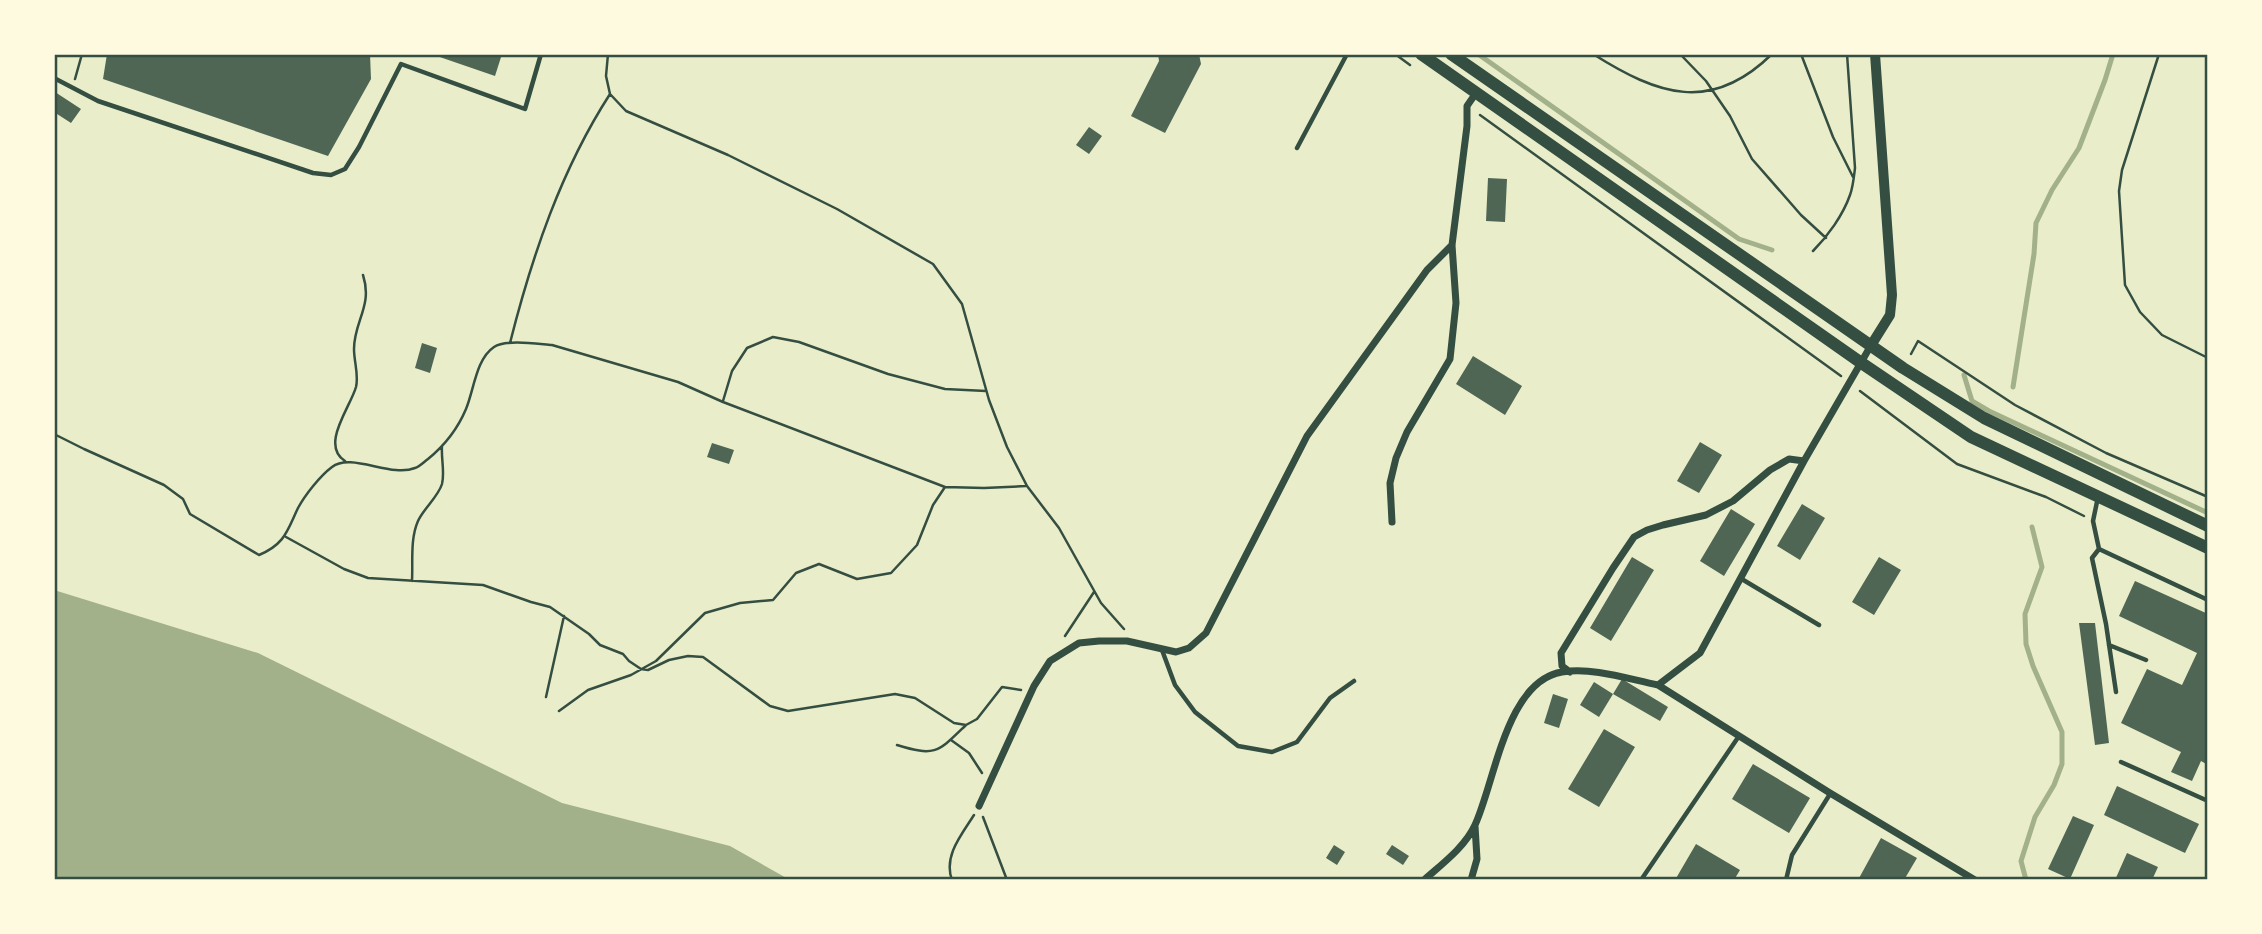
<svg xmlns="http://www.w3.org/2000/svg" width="2262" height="934" font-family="'Exo 2',sans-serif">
<rect width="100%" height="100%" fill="#e9edc9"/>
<path fill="#a3b18a" d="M54,590L258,653L562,803L730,846L790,880H54Z"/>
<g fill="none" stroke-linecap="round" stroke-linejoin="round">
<path stroke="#a3b18a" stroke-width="5" d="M1478,54L1739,239L1772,250
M1964,375L1972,401L1989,411L2208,513
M2013,387L2034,254L2036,223L2052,190L2079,148L2105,80L2113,54
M2026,880L2021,861L2035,817L2054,785L2062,764V732L2033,666L2026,644L2025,614L2042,567L2032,527"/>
</g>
<path fill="#4f6655" d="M107,54H370L371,79L328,156L103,79Z
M431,54H502L495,76Z
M1158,54H1199L1201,64L1165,133L1131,116L1159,61Z
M55,92L81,109L71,123L54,112Z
M1089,127L1102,136L1089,154L1076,145Z
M1488,178L1507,179L1505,222L1486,221Z
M422,343L437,348L430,373L415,368Z
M1473,356L1522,386L1505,415L1456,384Z
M1700,442L1722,455L1699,493L1677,481Z
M712,443L734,450L729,464L707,457Z
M1802,504L1825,518L1800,560L1777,546Z
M1731,509L1755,524L1724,576L1700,561Z
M1632,557L1654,570L1611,641L1590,628Z
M1879,557L1901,570L1874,615L1852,602Z
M2135,581L2208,614V765L2201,761L2192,781L2171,772L2181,752L2121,723L2147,669L2182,685L2197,653L2119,616Z
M2079,623H2095L2109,743L2095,745Z
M1622,679L1668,707L1660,721L1613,694L1599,717L1580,705L1594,682L1613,694Z
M1553,694L1568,699L1559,728L1544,723Z
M1604,729L1635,747L1599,807L1568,789Z
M1753,764L1810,798L1789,833L1732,799Z
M2117,786L2199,824L2185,853L2104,815Z
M2073,816L2094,825L2070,879L2048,869Z
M1881,838L1917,858L1904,880H1858Z
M1696,844L1740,870L1734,880H1675Z
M1334,845L1345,852L1337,865L1326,858Z
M1392,845L1409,856L1403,865L1386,854Z
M2127,853L2158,867L2152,880H2115Z"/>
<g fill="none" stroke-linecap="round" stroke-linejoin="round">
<path stroke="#344e41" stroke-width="2.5" d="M608,54L606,76L610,94L626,111L728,155L837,209L933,264L962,304L989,400L1007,447L1027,486L1059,528L1101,603L1124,629
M1395,54L1410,65
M1593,54C1658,95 1711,114 1772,54
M1680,54L1706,81L1730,116L1752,159L1801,215L1826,238
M1801,54L1833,137L1853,177
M2159,54L2122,170L2119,191L2125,285L2140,312L2162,335L2208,358
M75,79L82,54
M1480,115L1841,376
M1813,251C1828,236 1843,215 1850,195C1853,187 1854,176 1855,168L1847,54
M510,343C532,256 561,170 610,94
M1911,354L1918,341L2015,405L2106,453L2208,497
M1860,391L1957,464L2046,497L2084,516
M723,401L732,371L747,348L773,337L799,342L888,374L945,389L986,391
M54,434L84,449L164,485L183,499L190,514L259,555C285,544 287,531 298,508C305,495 320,476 332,467C351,452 391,478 415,468C419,467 424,462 428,459C444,446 458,428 466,409C474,390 476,359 494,347C506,339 538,344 552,345L678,382L723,402L945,487
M345,461C320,445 350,408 356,387C359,375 354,362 354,349C354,321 373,306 363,275
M286,537L344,569L368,578L483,585L531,602L550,607L589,634L600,645L623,654L629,661L641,669L648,670L669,660L688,656L703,657L770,706L788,711L895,694L915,698L954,723L966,725L977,719L1002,687L1021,690
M412,581C413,562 410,539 418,521C424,508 438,497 442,484C445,472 441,459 442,446
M1065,636L1094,592
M546,697L564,616
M559,711L588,690L631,675L656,661L705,613L740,603L773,600L796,573L819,564L857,579L891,573L917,545L933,505L945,487L984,488L1026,486
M951,740L969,753L982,773
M897,745C936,757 938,752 966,725
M983,817L1007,880
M952,880C943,856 962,834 974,815"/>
<path stroke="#344e41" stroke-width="4.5" d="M54,78L98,101L313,173L331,175L345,169L359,147L401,64L525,109L541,54
M1297,148L1347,54
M2098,497L2093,521L2099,549L2092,558L2106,624L2116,692
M2099,549L2208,600
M1740,578L1819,625
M2109,645L2146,660
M1162,650L1175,685L1195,712L1238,746L1272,752L1297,742L1330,698L1354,681
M2121,762L2208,801
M1641,880L1739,736
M1786,880L1792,855L1830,794"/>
<path stroke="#344e41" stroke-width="7" d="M1392,522L1390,483L1396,458L1407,432L1450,359L1456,303L1452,245L1467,126V106L1476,93
M1570,672L1562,666L1561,653L1613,568L1634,537L1647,530L1663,525L1706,515L1733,501L1770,470L1789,459L1804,461
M1658,685L1830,793L1975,880
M979,806L1034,686L1050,661L1079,643L1099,641H1127L1176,652L1189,648L1206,633L1307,436L1427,270L1452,245
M1424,880C1442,864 1465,847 1475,825C1495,782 1506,681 1562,672C1593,667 1628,679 1658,685L1700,653L1804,461L1870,347
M1471,880L1477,859L1475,826"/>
<path stroke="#344e41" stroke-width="10" d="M1870,347L1890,315L1892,295L1875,54"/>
<path stroke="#344e41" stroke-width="12" d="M1421,54L1860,362L1971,437L2208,548
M1451,54L1903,368L1984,418L2208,526"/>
</g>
<rect width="2262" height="934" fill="none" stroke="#fefae0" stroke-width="112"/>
<rect x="56" y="56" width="2150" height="822" fill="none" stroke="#344e41" stroke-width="2.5"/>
</svg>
